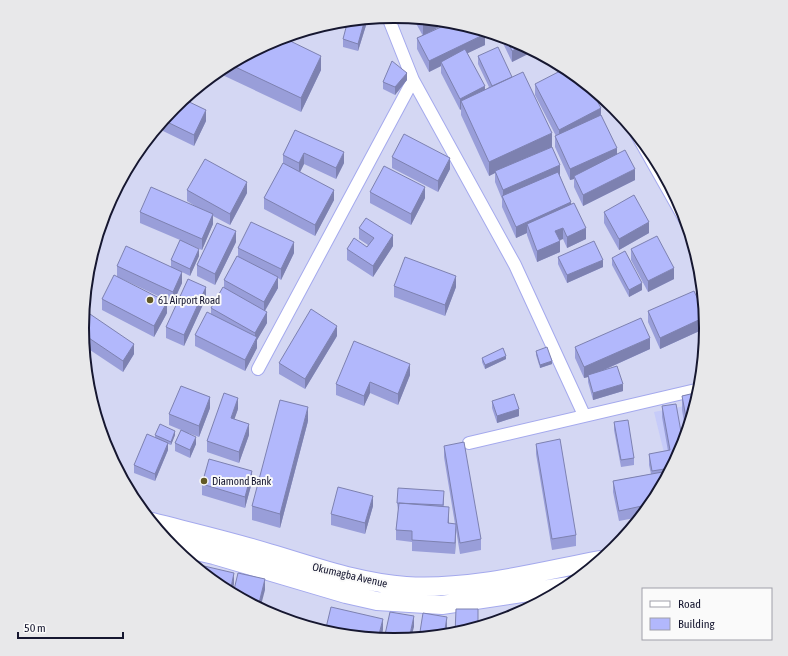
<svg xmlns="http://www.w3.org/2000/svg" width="788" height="656" font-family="'Asap Condensed',sans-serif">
<rect width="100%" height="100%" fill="#d4d7f3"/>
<path fill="#c6cbf9" d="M695,404L682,448L669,473L654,412Z"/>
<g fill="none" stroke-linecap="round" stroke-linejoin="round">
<g stroke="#a4a9ed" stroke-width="14">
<path id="minor" d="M388,17L413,80L515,265L584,415
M636,133L687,223
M258,369L413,80
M469,443L700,389"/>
</g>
<g stroke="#a4a9ed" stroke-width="20">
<path id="secondary" d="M152,522C191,532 230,541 269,553C314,566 359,583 406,586C471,590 537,572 600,560
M170,545L214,555L346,594L377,601L442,605L569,586"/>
</g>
<use href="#minor" stroke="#fff" stroke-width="12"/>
<use href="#secondary" stroke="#fff" stroke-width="18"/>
</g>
<path fill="#999ed9" d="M413,18L449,21L434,30L485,45L467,53L485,90L489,87L478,64V56L512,77L552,147L560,176L586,239L567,248L563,239L559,240L560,252L537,262L527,235V233L516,238L502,207V199L495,182V173L489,176L461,115V109L460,110L441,73V66L429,72L417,49V38L423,36Z
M368,19L358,51L343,47V39Z
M499,35L514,40L534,51L512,62Z
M275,40L321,70L301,112L216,72L221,68Z
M407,80L395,95L383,89V82Z
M535,84L601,115L617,154L635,180L583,206L574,187V179L570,180L555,147V136H556L535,95Z
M163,120L206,121L194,146L163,131Z
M295,130L344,163L336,179L304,164L300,172L334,200L315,236L264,209V198L283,163V155Z
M392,157L450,169L438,192L392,168Z
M187,190L247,193L230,225L213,216V224L202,250L184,242L199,256L190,276L182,272V283L173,303L122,279L167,313L154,337L102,310V299L117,277V266L171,267V260L180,240L140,223V212L195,206L187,201Z
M370,192L425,198L411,225L370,203Z
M604,212L649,233L619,250L604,223Z
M359,228L393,246L373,277L347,260V249L367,247L368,245L359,239Z
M236,242L215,285L197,276V265Z
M238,248L294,253L281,280L278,278V288L265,311L267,323L257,340V348L245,371L195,346V335L211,314V308L224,287V280L238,256Z
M631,249L674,279L648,292L631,260Z
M558,257L603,267L567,283L558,264Z
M612,258L642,290L629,297L612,265Z
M394,286L456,287L445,316L394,297Z
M206,298L184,346L166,338V327Z
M648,311L706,325V328L660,349L648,322Z
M82,328L134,354L123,372L84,346Z
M337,336L305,389L279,374V363Z
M575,347L650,349L604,370L623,391L593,400L588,382V377L584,378L575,358Z
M536,351L552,364L540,368L536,355Z
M482,358L506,359L485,369L482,362Z
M410,375L398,405L370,393L364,406L336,395V384Z
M699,392L686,434L682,410V396Z
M492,401L519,416L497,423L492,408Z
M662,406L682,448L653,502L640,517L619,521L613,492V481L651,474L649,465V454L668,451L662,417Z
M210,408L199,437L188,433L196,444L190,458L175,451V443L181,430L169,425V414Z
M238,409L234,419L249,435L239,463L207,452V441Z
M308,421L280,528L252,520V506Z
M614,422L634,458V465L621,467L614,430Z
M155,435H175L171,445L168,444V450L155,481L134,473V465L155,438Z
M536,444L576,535V546L552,550L536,454Z
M444,446L481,539V550L460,554L456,530L455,554L412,551V542L396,540V530L398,510L397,503L444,498V507L449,518V523L455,524L444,457Z
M252,482L245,508L202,495V484Z
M373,506L365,534L331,525V514Z"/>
<path fill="#7d81b0" d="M365,19H368L358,51V44Z
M433,20L449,21L423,36V25Z
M485,34V45L443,65L441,62V66L429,72V61Z
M523,45L534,51L512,62V51Z
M321,56V70L301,112V98Z
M407,73V80L395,95V87Z
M485,86V97L461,101V109L460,110V99Z
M601,108V119L559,141V130Z
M206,110V121L194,146V135Z
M552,133V147L495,171V173L489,176V162Z
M617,148V159L574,176V179L570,180V169Z
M344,152V163L336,179V168Z
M304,153V164L299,174V163Z
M450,158V169L438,192V181Z
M560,165V176L503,198V190Z
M635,169V180L583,206V195Z
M247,182V193L230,225V214Z
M425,187V198L411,225V214Z
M334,190V200L315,236V225Z
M571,202V213L527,224V233L516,238V227Z
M213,214V224L202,250V239Z
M649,222V233L619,250V239Z
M563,228V239L555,242V231Z
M586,228V239L567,248V237Z
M236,231V242L215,285V274Z
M393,235V246L373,277V266Z
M560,241V252L537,262V251Z
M294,242V253L281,280V269Z
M199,249V256L190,276V269Z
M603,260V267L567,283V275Z
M674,268V279L648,292V281Z
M182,272V283L173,303V292Z
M456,276V287L445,316V305Z
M278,277V288L264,312V302Z
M642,283V290L629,297V290Z
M206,287V298L184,346V335Z
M167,302V313L154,337V326Z
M267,312V323L257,340V348L245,371V360L255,342V333Z
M705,317L706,328L660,349V338Z
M337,326V336L305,389V379Z
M650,338V349L588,377V375V377L584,378V367Z
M134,344V354L123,372V361Z
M506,356V359L485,369V365Z
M552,361V364L540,368V365Z
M410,364V375L398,405V394Z
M370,382V393L364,406V396Z
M623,384V391L593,400V393Z
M210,397V408L199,437V426Z
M238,398V409L231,429V418Z
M308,407V421L280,528V514Z
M519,409V416L497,423V416Z
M102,423V431H101L99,424Z
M249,424V435L239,463V452Z
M175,431V435L171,445V442Z
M196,437V444L190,458V450Z
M168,443V450L155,481V474Z
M252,471V482L245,508V497Z
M373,496V506L365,534V523Z
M449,507V518L448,534V523Z
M456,524V535L455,554V543Z
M234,573V584L232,594L230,592Z
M265,579V590L260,609L258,607Z
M414,616V627L411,638L409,639Z
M447,617V628L445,635H444Z
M383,619V630L381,639L378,638Z"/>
<path fill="#b2b8fc" stroke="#7d81b0" d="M365,19L358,44L343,39L348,20Z
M419,19L433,20L423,25Z
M452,22H455L484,31L485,34L429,61L417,38Z
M282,37L321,56L301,98L229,64L275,40Z
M506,37L514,40L523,45L512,51Z
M498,47L512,77L492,86L478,56Z
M465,49L485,86L460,99L441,62Z
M392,61L407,73L395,87L383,82Z
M566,68L589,86L601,108L559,130L535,84Z
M523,72L552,133L489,162L461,101Z
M183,99L206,110L194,135L163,120L174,107Z
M601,115L617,148L570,169L555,136Z
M295,130L344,152L336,168L304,153L299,163L283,155Z
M404,134L450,158L438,181L392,157Z
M552,147L560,165L503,190L495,171Z
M625,150L635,169L583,195L574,176Z
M205,159L247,182L230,214L187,190Z
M283,163L334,190L315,225L264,198Z
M384,166L425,187L411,214L370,192Z
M558,172L571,202L516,227L502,196Z
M151,187L213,214L202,239L140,212Z
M634,195L649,222L619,239L604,212Z
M574,203L586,228L567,237L563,228L555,231L560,241L537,251L527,224Z
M366,218L393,235L373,266L347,249L354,238L367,247L374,238L359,228Z
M251,222L294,242L281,269L238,248Z
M217,223L236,231L215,274L197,265Z
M657,236L674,268L648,281L631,249Z
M180,240L199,249L190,269L171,260Z
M594,241L603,260L567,275L558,257Z
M126,246L182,272L173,292L117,266Z
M625,251L642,283L629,290L612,258Z
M237,256L278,277L264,302L224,280Z
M405,257L456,276L445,305L394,286Z
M114,275L167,302L154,326L102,299Z
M188,279L206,287L184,335L166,327Z
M223,287L267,312L255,333L211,308Z
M694,291L705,315V317L660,338L648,311Z
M311,309L337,326L305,379L279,363Z
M87,312L134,344L123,361L83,334L82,328L83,317Z
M207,312L257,337L245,360L195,335Z
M641,318L650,338L584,367L575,347Z
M354,341L410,364L398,394L370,382L364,396L336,384Z
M547,347L552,361L540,365L536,351Z
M503,348L506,356L485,365L482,358Z
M617,366L623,384L593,393L588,375Z
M181,386L210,397L199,426L169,414Z
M699,392L688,428L682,396Z
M224,393L238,398L231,418L249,424L239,452L207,441Z
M514,394L519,409L497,416L492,401Z
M94,398L102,423L99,424L91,399Z
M280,400L308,407L280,514L252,506Z
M676,404L683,443L682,448L671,468L652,471L649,454L670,450L662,406Z
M628,420L634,458L621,460L614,422Z
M160,424L175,431L171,442L155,435Z
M181,430L196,437L190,450L175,443Z
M147,434L168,443L155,474L134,465Z
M560,439L576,535L552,539L536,444Z
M464,442L481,539L460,543L444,446Z
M209,459L252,471L245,497L202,484Z
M668,471L669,473L653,502L651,504L619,511L613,481Z
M338,487L373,496L365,523L331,514Z
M398,488L444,491L443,505L397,503Z
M399,503L449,507L448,523L456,524L455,543L412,540V531L396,530Z
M204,566L234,573L230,592L220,587L202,572Z
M238,573L265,579L258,607L233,594Z
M331,607L383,619L378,638L333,634L325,632Z
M456,609H478V627L455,634Z
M390,612L414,616L409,639L394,640L384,639Z
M423,613L447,617L444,635L419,638Z"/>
<g fill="#625926" stroke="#fafafa" stroke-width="1.5">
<circle cx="150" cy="300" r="4"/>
<circle cx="204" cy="481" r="4"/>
</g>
<g text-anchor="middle" stroke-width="4" stroke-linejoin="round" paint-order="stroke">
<g font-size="11" fill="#161730" stroke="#fafafa" text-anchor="start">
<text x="158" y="304">61 Airport Road</text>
<text x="212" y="485">Diamond Bank</text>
</g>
<g font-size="11" fill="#161730" stroke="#fafafa">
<text transform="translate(350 575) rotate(13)" y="4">Okumagba Avenue</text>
</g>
</g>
<path d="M0 0H788V656H0ZM89 328a305 305 0 1 1 610 0a305 305 0 1 1-610 0Z" fill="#e8e8ea" fill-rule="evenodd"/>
<path fill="none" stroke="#161730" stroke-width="2" d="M89 328a305 305 0 1 1 610 0a305 305 0 1 1-610 0Z"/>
<rect x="642" y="588" width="130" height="52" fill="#fafafa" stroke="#9f9fa9"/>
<rect x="650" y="601" width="20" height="6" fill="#ffffff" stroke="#9f9fa9"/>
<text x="678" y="608" font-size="12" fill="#161730">Road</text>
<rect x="650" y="618" width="20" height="12" fill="#b2b8fc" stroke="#9f9fa9"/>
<text x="678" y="628" font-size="12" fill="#161730">Building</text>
<path d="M18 632v6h105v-6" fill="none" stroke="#161730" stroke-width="2"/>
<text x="24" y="632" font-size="12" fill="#161730" stroke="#fafafa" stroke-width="3" paint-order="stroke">50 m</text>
</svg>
